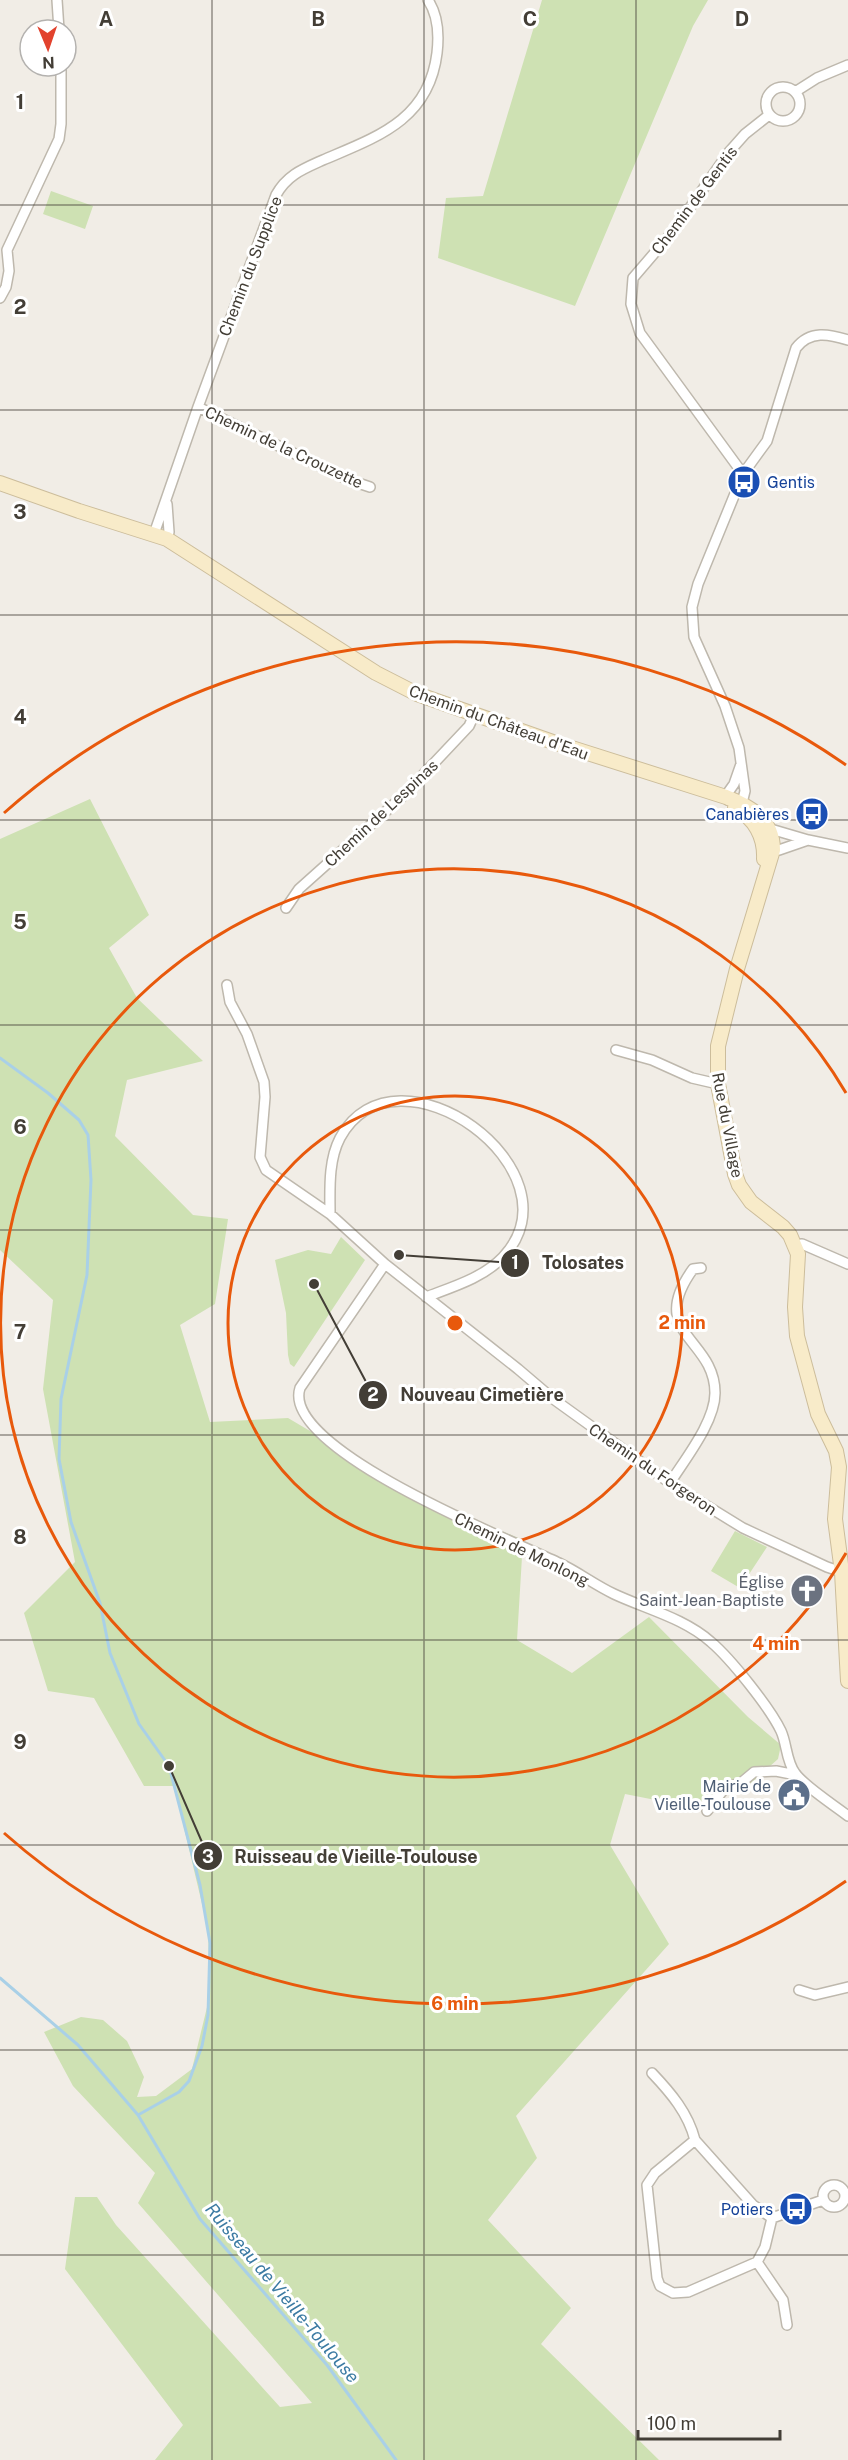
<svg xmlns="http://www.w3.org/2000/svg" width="848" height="2460" font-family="'Public Sans',sans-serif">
<rect width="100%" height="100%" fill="#f1ede6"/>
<path fill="#cee1b3" d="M542,0H708L693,26L575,306L438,258L446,198L483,196Z
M51,191L93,206L85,229L43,214Z
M90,799L149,915L109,948L137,998L203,1061L127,1080L115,1136L193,1215L228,1219L215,1304L180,1325L210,1422L288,1418L422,1497L523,1540L517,1640L572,1673L649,1617L748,1717L781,1745L778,1759L751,1783L686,1806L625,1794L610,1845L669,1944L516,2116L537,2158L488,2220L571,2308L541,2344L659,2460H155L183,2425L65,2269L75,2197H97L116,2225L280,2407L312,2403L138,2203L155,2173L73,2086L44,2032L81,2017L103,2020L127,2041L144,2077L137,2097L156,2096L192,2069L210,1995L208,1929L184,1828L176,1786H144L94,1698L48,1691L24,1613L75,1562L43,1389L53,1300L0,1250V839Z
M341,1237L365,1260L294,1367L290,1364L288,1355L286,1313L275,1260L308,1250L331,1254Z
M735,1531L767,1547L740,1588L711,1571Z"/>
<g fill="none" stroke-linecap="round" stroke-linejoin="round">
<path stroke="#a9d0e7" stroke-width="3" d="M0,1058L48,1093L79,1120L88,1135L91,1180L87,1275L61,1399L59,1459L71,1522L100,1603L110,1653L139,1724L169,1766L200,1885L210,1943L208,2015L202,2046L189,2081L179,2092L138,2115L200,2219L327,2365L396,2460
M0,1978L78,2045L138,2115"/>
<g stroke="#beb8ad" stroke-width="12">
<path id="street" d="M57,0L59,30
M766 104a17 17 0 1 1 34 0a17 17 0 1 1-34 0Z
M795,92L817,78L848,65
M0,298L6,287L9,271L7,250L59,139L61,124V66
M198,407L349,480L370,487
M743,474L640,333L631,304L633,278L675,229L729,152L745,134L769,115
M154,534L198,407L276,195C287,175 303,169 323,160C377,137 429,120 437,53C439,36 438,15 428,0
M167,539L169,532L167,504
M728,800L727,794L734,784L741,764
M737,804L743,799L745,791L739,748L725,706L694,637L692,607L698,584L743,474L767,441L796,348C810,330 829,334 848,340
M766,834L774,830L808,840L779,850L769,849
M808,840L848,848
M286,908L299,889L403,796L469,726L474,715
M227,985L230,1002L247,1034L264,1082L265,1097L260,1157L266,1170L330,1214L385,1264L518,1369L552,1398L670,1483L743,1528L827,1567L842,1572
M616,1050L652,1060L692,1078L718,1084
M330,1214C330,1190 328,1161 340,1138C396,1035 584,1171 503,1257C483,1278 452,1287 426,1297
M796,1245L802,1244L848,1264
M385,1264L300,1388C280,1449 513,1541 559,1563C578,1572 595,1585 614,1594C646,1609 684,1618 711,1642C731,1659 770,1708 781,1731C787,1744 786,1761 795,1773C804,1786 834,1805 848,1816
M670,1483C685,1459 715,1422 715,1393C715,1338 646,1334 693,1269L701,1268
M707,1811L724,1789L742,1782L754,1772L776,1771L796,1775
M799,1990L815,1995L848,1987
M652,2073C671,2093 688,2113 695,2140
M823 2196a11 11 0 1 1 22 0a11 11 0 1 1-22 0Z
M772,2218L753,2205L695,2140L655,2173L647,2185L657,2278L660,2286L673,2293L688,2292L757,2262L765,2247L772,2218L823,2200
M757,2262L783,2300L787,2325"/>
</g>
<g stroke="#ccbd9b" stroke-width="16">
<path id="secondary" d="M0,483L79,511L167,539L376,673L417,694L553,742L726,797C752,807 773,820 773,850L737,969L718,1046V1084L735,1174L739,1185L751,1202L783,1227L790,1235L798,1254L795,1307L797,1336L818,1414L836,1451L839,1467L835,1519L842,1572L848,1681
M735,808C755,818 765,837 764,859"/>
</g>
<use href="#street" stroke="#fff" stroke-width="9"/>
<use href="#secondary" stroke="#f8ebc9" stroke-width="14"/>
</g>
<path fill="none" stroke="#433e36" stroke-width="1.5" stroke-opacity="0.55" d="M212,0V2460M424,0V2460M636,0V2460M0,205H848M0,410H848M0,615H848M0,820H848M0,1025H848M0,1230H848M0,1435H848M0,1640H848M0,1845H848M0,2050H848M0,2255H848"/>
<g fill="none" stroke="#e8590c" stroke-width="3">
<circle cx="455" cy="1323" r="227"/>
<path d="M846 1553A454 454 0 1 1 846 1093"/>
<path d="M846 1881A681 681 0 0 1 4 1833M4 813A681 681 0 0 1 846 765"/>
</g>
<defs>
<g id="bus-disc" transform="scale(1.725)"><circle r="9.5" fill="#1a4fb4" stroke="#fff"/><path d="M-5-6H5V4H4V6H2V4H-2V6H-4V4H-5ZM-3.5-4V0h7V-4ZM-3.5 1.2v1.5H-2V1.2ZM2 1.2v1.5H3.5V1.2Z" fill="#fff"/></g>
<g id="church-disc" transform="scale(1.725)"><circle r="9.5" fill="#6b7280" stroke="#fff"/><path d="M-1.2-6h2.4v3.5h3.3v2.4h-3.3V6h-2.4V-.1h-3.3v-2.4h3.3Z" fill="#fff"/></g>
<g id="civic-disc" transform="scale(1.725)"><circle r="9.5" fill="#5c6f8a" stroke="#fff"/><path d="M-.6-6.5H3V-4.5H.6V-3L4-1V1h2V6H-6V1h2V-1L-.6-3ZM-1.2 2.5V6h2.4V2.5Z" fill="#fff"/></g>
</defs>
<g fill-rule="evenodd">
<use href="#bus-disc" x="744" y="482"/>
<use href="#bus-disc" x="812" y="814"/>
<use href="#church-disc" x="807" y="1591"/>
<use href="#civic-disc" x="794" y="1795"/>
<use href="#bus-disc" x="796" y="2209"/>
</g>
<g text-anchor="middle" stroke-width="6" stroke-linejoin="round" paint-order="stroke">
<g font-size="16" fill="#433e36" stroke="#fff">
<text transform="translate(694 200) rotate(-53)" y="6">Chemin de Gentis</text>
<text transform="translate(250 266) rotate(-69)" y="6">Chemin du Supplice</text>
<text transform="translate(284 447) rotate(25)" y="6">Chemin de la Crouzette</text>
<text transform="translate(499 722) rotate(20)" y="6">Chemin du Château d'Eau</text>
<text transform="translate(381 813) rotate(-43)" y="6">Chemin de Lespinas</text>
<text transform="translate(728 1125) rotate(79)" y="6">Rue du Village</text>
<text transform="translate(653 1469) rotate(34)" y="6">Chemin du Forgeron</text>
<text transform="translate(522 1549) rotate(26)" y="6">Chemin de Monlong</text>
</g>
<g font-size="16" fill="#164399" stroke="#fff" text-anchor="end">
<text x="767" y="488" text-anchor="start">Gentis</text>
<text x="789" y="820">Canabières</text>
<text x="773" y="2215">Potiers</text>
</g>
<g font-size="16" fill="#5b616d" stroke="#fff" text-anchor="end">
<text x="784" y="1588">Église<tspan x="784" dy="18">Saint-Jean-Baptiste</tspan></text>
</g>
<g font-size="16" fill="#4e5e75" stroke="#fff" text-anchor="end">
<text x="771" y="1792">Mairie de<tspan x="771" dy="18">Vieille-Toulouse</tspan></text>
</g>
<g font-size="18" font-style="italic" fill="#3c7ba3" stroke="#fff">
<text transform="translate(282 2293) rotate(50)" y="6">Ruisseau de Vieille-Toulouse</text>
</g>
</g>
<g font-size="20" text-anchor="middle" font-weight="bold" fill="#433e36" stroke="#fff" stroke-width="6" stroke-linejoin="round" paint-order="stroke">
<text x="106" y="26">A</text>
<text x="318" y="26">B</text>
<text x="530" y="26">C</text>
<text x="742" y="26">D</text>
<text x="20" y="109">1</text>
<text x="20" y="314">2</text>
<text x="20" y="519">3</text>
<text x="20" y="724">4</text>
<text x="20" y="929">5</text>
<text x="20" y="1134">6</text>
<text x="20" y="1339">7</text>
<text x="20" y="1544">8</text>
<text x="20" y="1749">9</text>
</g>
<circle cx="455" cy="1323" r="9" fill="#e8590c" stroke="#fff" stroke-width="3"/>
<g font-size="18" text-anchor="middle" font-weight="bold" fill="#e8590c" stroke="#fff" stroke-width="6" stroke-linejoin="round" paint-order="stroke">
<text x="682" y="1329">2 min</text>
<text x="776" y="1650">4 min</text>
<text x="455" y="2010">6 min</text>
</g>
<path fill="none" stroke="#433e36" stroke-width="2" d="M399 1255L515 1263M314 1284L373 1395M169 1766L208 1856"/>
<g fill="#433e36" stroke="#fff" stroke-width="2">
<circle cx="399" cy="1255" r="6"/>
<circle cx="314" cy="1284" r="6"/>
<circle cx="169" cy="1766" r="6"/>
<circle cx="515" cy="1263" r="15"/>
<circle cx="373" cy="1395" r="15"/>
<circle cx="208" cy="1856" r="15"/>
</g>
<g font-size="18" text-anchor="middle" font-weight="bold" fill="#fff">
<text x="515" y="1269">1</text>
<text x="373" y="1401">2</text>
<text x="208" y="1863">3</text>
</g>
<g font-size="18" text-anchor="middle" font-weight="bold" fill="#433e36" stroke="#fff" stroke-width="6" stroke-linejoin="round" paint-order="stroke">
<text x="583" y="1269">Tolosates</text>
<text x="482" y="1401">Nouveau Cimetière</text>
<text x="356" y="1863">Ruisseau de Vieille-Toulouse</text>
</g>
<g transform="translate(48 48) rotate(178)"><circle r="28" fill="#ffffff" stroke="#b4b2af" stroke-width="1.5"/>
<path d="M0-4.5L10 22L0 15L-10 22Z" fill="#e2422d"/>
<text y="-9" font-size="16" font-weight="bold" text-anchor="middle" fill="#433e36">N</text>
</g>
<path d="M638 2430v9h142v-9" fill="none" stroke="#433e36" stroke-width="3"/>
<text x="647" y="2430" font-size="18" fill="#433e36" stroke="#ffffff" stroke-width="4.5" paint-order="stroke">100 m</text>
</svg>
